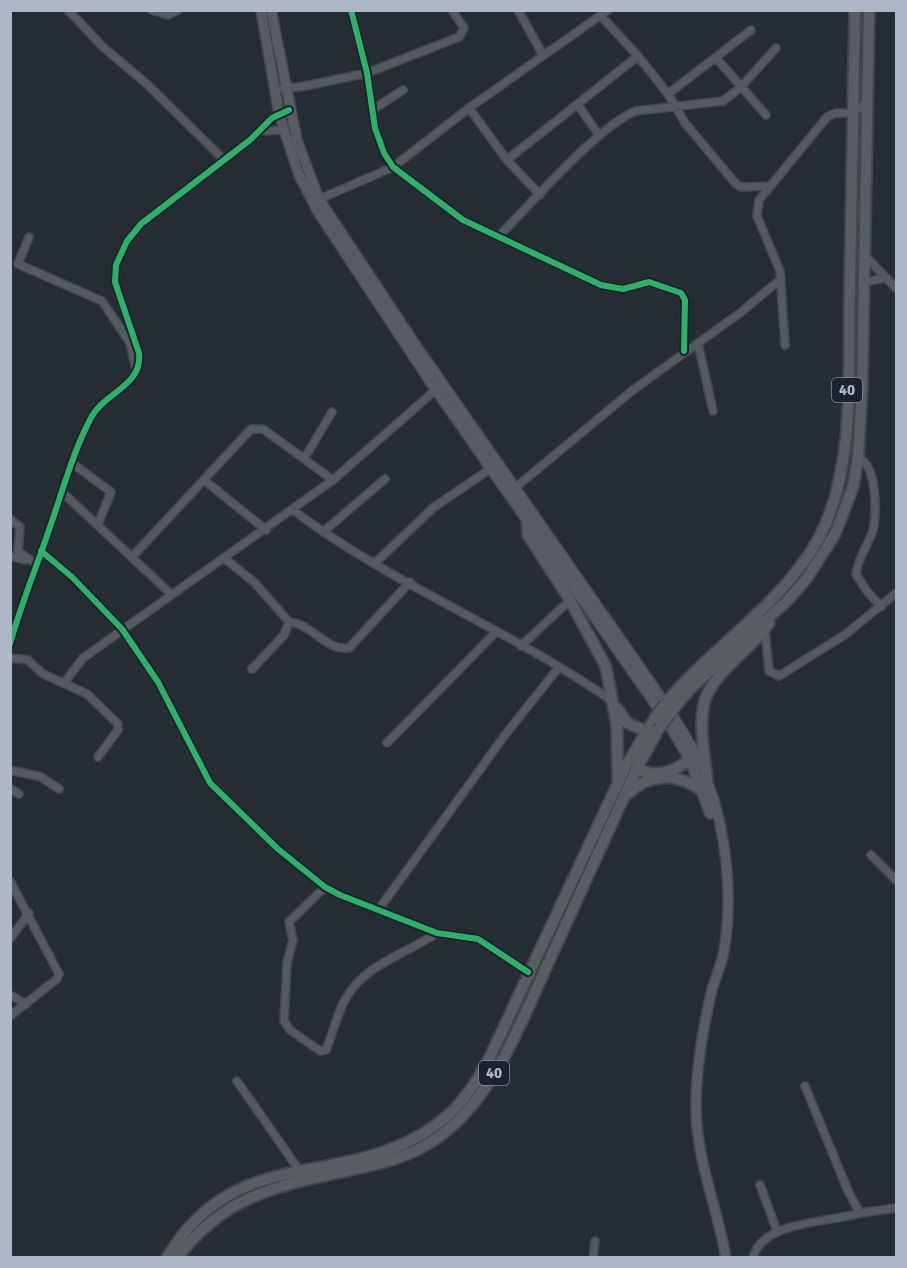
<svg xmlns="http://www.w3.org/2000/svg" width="907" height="1268" font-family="Signika,sans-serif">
<rect width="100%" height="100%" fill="#262c33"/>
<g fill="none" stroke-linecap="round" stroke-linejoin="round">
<g stroke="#44484e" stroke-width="10">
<path id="minor" d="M68,10L102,46L149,86L223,159
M152,10L168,15L178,10
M351,10L367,73L375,128L384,153L393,167L463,220L601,285L623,289L649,282L681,293L685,300L684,351
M518,10L543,55
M601,16L638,56L668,94L685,123L736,184L741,187L769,186
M717,59L766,115
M274,89L300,87L367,73L459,37L464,28L452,10
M668,94L751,30
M578,105L599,135
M469,108L507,160L638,56
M372,110L403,90
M259,131L284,130
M507,160L540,195
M315,201L393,167L469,108L608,10
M29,237L18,264L102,301L130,343L136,369
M498,237C529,206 599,125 636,111L723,101L741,87L776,48
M865,256L896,288
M863,283L884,278
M698,343L713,411
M785,345L780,271L757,216L759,200L827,117L836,113H853L867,102
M858,458C877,463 877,514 873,530C868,546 858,557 856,574L866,590L881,607
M304,459L332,412
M72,463L111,492L98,524
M204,480L266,530
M516,487L633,390L740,313L781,279
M62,492L171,594
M293,510C392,585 511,630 612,701
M10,519L20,527L18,551L36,564
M323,532L385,479
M41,551L72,577L122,629L158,682L210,783L278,849L325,887L340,895L437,933L478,939L528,972
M10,556L25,560
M133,556L251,429H263L333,480
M224,558L254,582L289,622L284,635L252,669
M375,563L433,508L490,469
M289,622C311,623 327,652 349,648L410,582
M765,629L769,671L779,676L846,634L896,593
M10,644C21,604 37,566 50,527C63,490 73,451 92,416C105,393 143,385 139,353L115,282L116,265L127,241L141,224L250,140L272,118L289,110
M521,646L570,600
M10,658L28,660L43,674L87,694L118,724V730L98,757
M64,683L83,658L333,480L439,387
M387,743L496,632
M10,770L41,777L59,789
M10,788L19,794
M871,855L896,880
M10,881L59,974L57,979L10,1016
M325,887L289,922L293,940L287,963L284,1021L290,1030L320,1051L326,1050C333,1033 337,1013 346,998C365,964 408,953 437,933
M379,909L505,735L559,667
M10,939L29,913
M10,995L26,1004
M237,1081L299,1170
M760,1185L777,1231
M860,1213L896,1208
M593,1258L595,1241
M753,1258C762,1220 829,1223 860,1213L848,1191L805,1086"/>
</g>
<g stroke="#434850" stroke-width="12">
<path id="major" d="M261,10L279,114L299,175L318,212L431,383L669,724L689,759L710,814
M271,10L297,140L319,199L415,344L653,686C673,716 694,746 707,780C727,833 733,896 724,951C721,967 713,982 710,998C702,1034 696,1070 696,1106C696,1159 717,1206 726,1258"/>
</g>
<g stroke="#42474f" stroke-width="14">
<path id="highway" d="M527,519L528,535L570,600L606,667L617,727L618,781
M665,704C713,646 783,604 819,538C857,466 848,363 850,283C852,192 853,101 855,10
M617,708L627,723L646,731
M671,712L691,688L787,601L807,578L835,534L853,487L858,458L862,386L869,10
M637,768C654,779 676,772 689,759
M707,781C705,756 697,722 706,697C718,668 752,649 769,623
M627,794C650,773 677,772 702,791
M167,1258C234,1144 338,1189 427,1131C458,1112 475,1086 491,1055L627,764L655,718
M177,1258C227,1192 280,1186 355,1169C382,1163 408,1157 431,1142C494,1103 524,1014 554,950C582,889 609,829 637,768L658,730"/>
</g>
<use href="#minor" stroke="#555a62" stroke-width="7"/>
<use href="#major" stroke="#585d64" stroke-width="9"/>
<use href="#highway" stroke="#5a5d61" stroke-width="10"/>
<g stroke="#42474f" stroke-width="14" stroke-linecap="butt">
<path id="highway-bridge" d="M655,718L665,704
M658,730L671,712"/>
</g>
<use href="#highway-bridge" stroke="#5a5d61" stroke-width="10"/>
<g stroke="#19222e" stroke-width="10">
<path id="cycleway" d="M351,10L367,73L375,128L384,153L393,167L463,220L601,285L623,289L649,282L681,293L685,300L684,351
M41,551L72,577L122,629L158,682L210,783L278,849L325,887L340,895L437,933L478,939L528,972
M10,644C21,604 37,566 50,527C63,490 73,451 92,416C105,393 143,385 139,353L115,282L116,265L127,241L141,224L250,140L272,118L289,110"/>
</g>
<use href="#cycleway" stroke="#2db169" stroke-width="6"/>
</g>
<g text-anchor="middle" stroke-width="5" stroke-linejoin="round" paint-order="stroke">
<g fill="#19222e" stroke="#818a98" stroke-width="1.5">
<rect x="832" y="378" width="30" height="24" rx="4.5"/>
<rect x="479" y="1061" width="30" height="24" rx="4.5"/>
</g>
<g font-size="15" font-weight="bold" fill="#aeb7c6">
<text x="847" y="395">40</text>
<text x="494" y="1078">40</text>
</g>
</g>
<rect width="907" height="1268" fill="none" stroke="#aeb7c6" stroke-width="24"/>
</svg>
